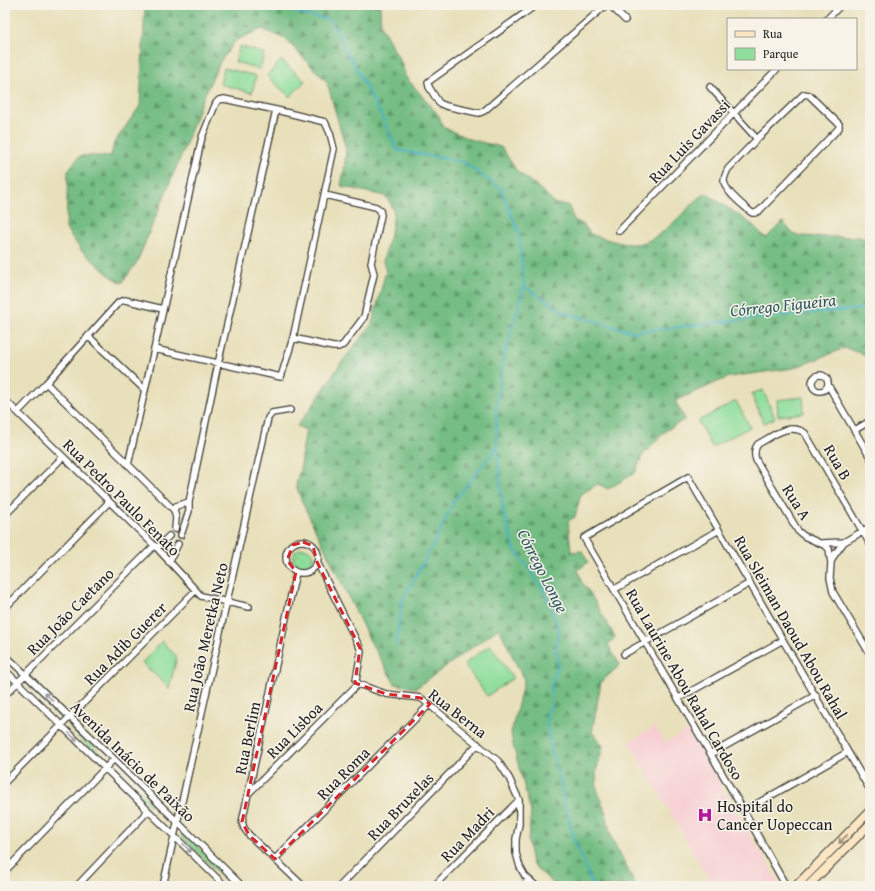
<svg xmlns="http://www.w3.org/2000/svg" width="875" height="891" font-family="'Gentium Book Plus',serif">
<defs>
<pattern id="grass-dots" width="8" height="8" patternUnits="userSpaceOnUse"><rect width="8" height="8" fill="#90de9c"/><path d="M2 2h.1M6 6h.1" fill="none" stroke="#7cbe86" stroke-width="1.8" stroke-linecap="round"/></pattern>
<pattern id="forest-firs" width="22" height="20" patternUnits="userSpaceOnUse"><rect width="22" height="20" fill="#74bd84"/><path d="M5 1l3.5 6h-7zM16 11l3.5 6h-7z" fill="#5e996b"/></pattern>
</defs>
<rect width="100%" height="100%" fill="#f7f3e8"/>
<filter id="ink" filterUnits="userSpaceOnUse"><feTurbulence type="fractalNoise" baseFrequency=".025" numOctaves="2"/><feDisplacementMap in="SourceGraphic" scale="8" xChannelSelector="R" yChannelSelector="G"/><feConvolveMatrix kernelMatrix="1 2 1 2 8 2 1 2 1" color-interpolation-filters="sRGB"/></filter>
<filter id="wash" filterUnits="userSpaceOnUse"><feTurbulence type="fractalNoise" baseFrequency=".012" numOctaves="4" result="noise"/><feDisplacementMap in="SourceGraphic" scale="16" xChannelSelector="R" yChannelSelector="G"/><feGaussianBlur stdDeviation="0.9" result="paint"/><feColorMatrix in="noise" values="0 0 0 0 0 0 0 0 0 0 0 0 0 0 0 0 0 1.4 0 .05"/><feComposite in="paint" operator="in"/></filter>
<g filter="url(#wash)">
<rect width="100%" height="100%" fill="#e8e0ba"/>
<path fill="#f7cfd3" d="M655,726L665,743L688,730L781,886H713L629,742Z"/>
<path fill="url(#grass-dots)" stroke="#567d5c" d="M293 558a10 10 0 1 1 20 0a10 10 0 1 1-20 0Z
M27,680L64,716L61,719L24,682Z
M72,724L106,759L103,762L69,727Z
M116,767L152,803L149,805L113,770Z
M182,832L238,886H232L180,835Z"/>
<path fill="url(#forest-firs)" stroke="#486c50" d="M145,5H380L381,26L403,66L405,76L439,116L443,127L469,139L501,147L517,171L541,190L556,204L568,205L574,220L584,225L590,234C602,238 622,245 635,244C663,242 684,208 706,193L753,225L766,238L783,222L793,234L799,236L825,237H859L870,240V359L860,353L845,348L794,368L729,377L675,401L685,419L664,432L642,456L635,473L608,489L598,484L581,494L575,517L568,521L571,552L582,551L588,562L578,570L581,581L590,593L615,637L608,645L620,665L601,682L592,732L603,746L596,772L597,789L606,813L611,837L636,886H556L532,864L528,841L531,812L513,745L511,733L524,680L499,628L416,688L395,684L369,639L302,502L296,485L302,460V452L306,430L297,426L313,405L341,363L372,324L386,271L383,261L392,227L394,212L391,204L385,196L341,186L345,165L346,149L327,82L285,39L262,29L236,40L220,62L202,100L185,146L137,262L122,283L109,275L82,251L66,229L68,170L80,156H111L114,143L140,106Z"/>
<path fill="#90de9c" stroke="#567d5c" d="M240,46L264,53L260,69L235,62Z
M281,60L305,81L290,97L267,76Z
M224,68L256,76L252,93L220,84Z
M763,390L775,418L764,423L751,394Z
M803,397L804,413L778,416L777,400Z
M736,401L750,427L712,447L698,421Z
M162,641L177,657L169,688L142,663Z
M490,645L513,678L487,696L464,664Z"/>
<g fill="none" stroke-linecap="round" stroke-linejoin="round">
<path stroke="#4ab2c8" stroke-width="2" d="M284,5L297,13L330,20L380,113L397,150L463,162L501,189L519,233L524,286L563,312L633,332L757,318L870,308
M524,287L503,360L496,407L497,447L503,511L515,550L543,589L559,629L556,649L558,666L551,686V706L546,714L549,739L574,839L592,884L594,886
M396,645L402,601L433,545L454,501L497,447"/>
</g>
</g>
<g filter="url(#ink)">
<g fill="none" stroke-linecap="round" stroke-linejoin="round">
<g stroke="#3b3934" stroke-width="8">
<path id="street" d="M536,5L428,82L429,87L439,103L446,106L479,113L484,111L606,5
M610,5L625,20
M827,19L841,5
M710,87L757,139
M804,94L809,95L839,124V128L759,211L755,213H752C744,206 725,192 724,181C724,177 726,173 728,169L757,139Z
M619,231L777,69
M88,336L145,390
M293,338L333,347H338L343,345L364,317L374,274L371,263L381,215L380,210L376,207L325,195
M154,349L281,377L293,338L334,149L330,133L325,122L276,110
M812 383a8 8 0 1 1 16 0a8 8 0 1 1-16 0Z
M46,383L174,510
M828,385L870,457
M5,400L157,548L201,596L249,607
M18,412L46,383L119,302L125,300L163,309
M855,430L870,421
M128,465L202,137L216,103L219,100L224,99L276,110L218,364L189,502L176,506L174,510L176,518L175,529
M5,515L63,457
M181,535L189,511V502
M286 557a16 16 0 1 1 32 0a16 16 0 1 1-32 0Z
M822,543L844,542L870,527
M870,544L805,433C789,422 773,436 758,444C754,449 754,454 756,460L798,531L804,536L826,546L829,549L831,563L830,578L833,592L870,654
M157,548L169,536
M832,560L835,554L844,542
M169,562L178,544
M317,562L360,648L361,652L356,680L358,684L386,694L421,698L498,761L509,778L519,800V824L516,839V853L520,867L525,876L536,886
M296,572L242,822L244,828L249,835L303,886
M615,589L719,530
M5,608L109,502
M624,654L750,583
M5,655L114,759L242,886
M5,670L225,886
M5,695L154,546
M679,698L783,640
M711,754L816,695
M5,782L195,591
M248,794L358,684
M744,811L848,752
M275,859L430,704
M5,871L114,759
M77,886L148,811
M163,886L268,418L272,413L290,410
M340,886L478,744
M434,886L519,800
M523,886L529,880
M786,886L744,811L584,538L688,477L870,790"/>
</g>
<g stroke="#3b3934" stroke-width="10">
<path id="secondary" d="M796,886L870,811
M808,886L870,824"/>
</g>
<use href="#street" stroke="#fff" stroke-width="5.5"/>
<use href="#secondary" stroke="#fbe6c4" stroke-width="8"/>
</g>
<defs><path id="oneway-shaft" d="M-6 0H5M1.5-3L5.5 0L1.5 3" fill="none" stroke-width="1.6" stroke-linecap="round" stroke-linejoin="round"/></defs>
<g stroke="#999">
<use href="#oneway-shaft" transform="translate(49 697) rotate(-136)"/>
<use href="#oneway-shaft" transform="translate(73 737) rotate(45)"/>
<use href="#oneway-shaft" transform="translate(187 848) rotate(45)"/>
</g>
<use stroke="#978b78" href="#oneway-shaft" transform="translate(843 839) rotate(134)"/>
</g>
<path fill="none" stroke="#d62828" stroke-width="3" stroke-dasharray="8 5" stroke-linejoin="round" d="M303,542L313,546L317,562L360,648L355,683L386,694L421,698L430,704L275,859L249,835L242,822L296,572L287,560L293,545Z"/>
<defs>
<g id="hospital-bare" transform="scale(1.2)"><path d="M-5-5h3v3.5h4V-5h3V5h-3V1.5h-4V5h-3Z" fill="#b5179e" stroke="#f7f3e8" stroke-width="2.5" paint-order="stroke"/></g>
</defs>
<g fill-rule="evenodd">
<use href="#hospital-bare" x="705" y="815"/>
</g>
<g text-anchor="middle" stroke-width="3" stroke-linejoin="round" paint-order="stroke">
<g font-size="16" fill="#1c1c1c" stroke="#f7f3e8">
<text transform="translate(689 141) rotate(-46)" y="6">Rua Luis Gavassi</text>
<text transform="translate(838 462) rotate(60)" y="6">Rua B</text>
<text transform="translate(122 497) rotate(45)" y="6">Rua Pedro Paulo Fenato</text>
<text transform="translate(797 502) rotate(58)" y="6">Rua A</text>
<text transform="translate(70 611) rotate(-45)" y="6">Rua João Caetano</text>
<text transform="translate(791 627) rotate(60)" y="6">Rua Sleiman Daoud Abou Rahal</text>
<text transform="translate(205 637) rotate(-77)" y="6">Rua João Meretka Neto</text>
<text transform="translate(125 643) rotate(-45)" y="6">Rua Adib Guerer</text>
<text transform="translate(685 684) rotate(60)" y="6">Rua Laurine Abou Rahal Cardoso</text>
<text transform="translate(458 713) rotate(38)" y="6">Rua Berna</text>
<text transform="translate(294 730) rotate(-45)" y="6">Rua Lisboa</text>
<text transform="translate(247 738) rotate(-78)" y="6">Rua Berlim</text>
<text transform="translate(133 761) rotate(44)" y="6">Avenida Inácio de Paixão</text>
<text transform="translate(343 773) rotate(-45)" y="6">Rua Roma</text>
<text transform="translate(400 806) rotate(-46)" y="6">Rua Bruxelas</text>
<text transform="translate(467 834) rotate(-46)" y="6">Rua Madri</text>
</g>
<g font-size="16" fill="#1c1c1c" stroke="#f7f3e8" text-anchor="start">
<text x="717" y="812">Hospital do<tspan x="717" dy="18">Cancer Uopeccan</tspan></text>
</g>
<g font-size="17" font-style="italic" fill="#2e5861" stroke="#f7f3e8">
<text transform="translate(783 305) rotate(-6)" y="6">Córrego Figueira</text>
<text transform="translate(543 571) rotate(63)" y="6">Córrego Longe</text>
</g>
</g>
<rect width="875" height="891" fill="none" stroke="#f7f3e8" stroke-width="20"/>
<rect x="727" y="18" width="130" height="52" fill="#f7f3e8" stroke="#9f9d96"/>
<rect x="735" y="31" width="20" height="6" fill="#fbe6c4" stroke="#9f9d96"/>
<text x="763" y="38" font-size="12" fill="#1c1c1c">Rua</text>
<rect x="735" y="48" width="20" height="12" fill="#90de9c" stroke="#9f9d96"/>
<text x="763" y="58" font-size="12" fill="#1c1c1c">Parque</text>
</svg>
